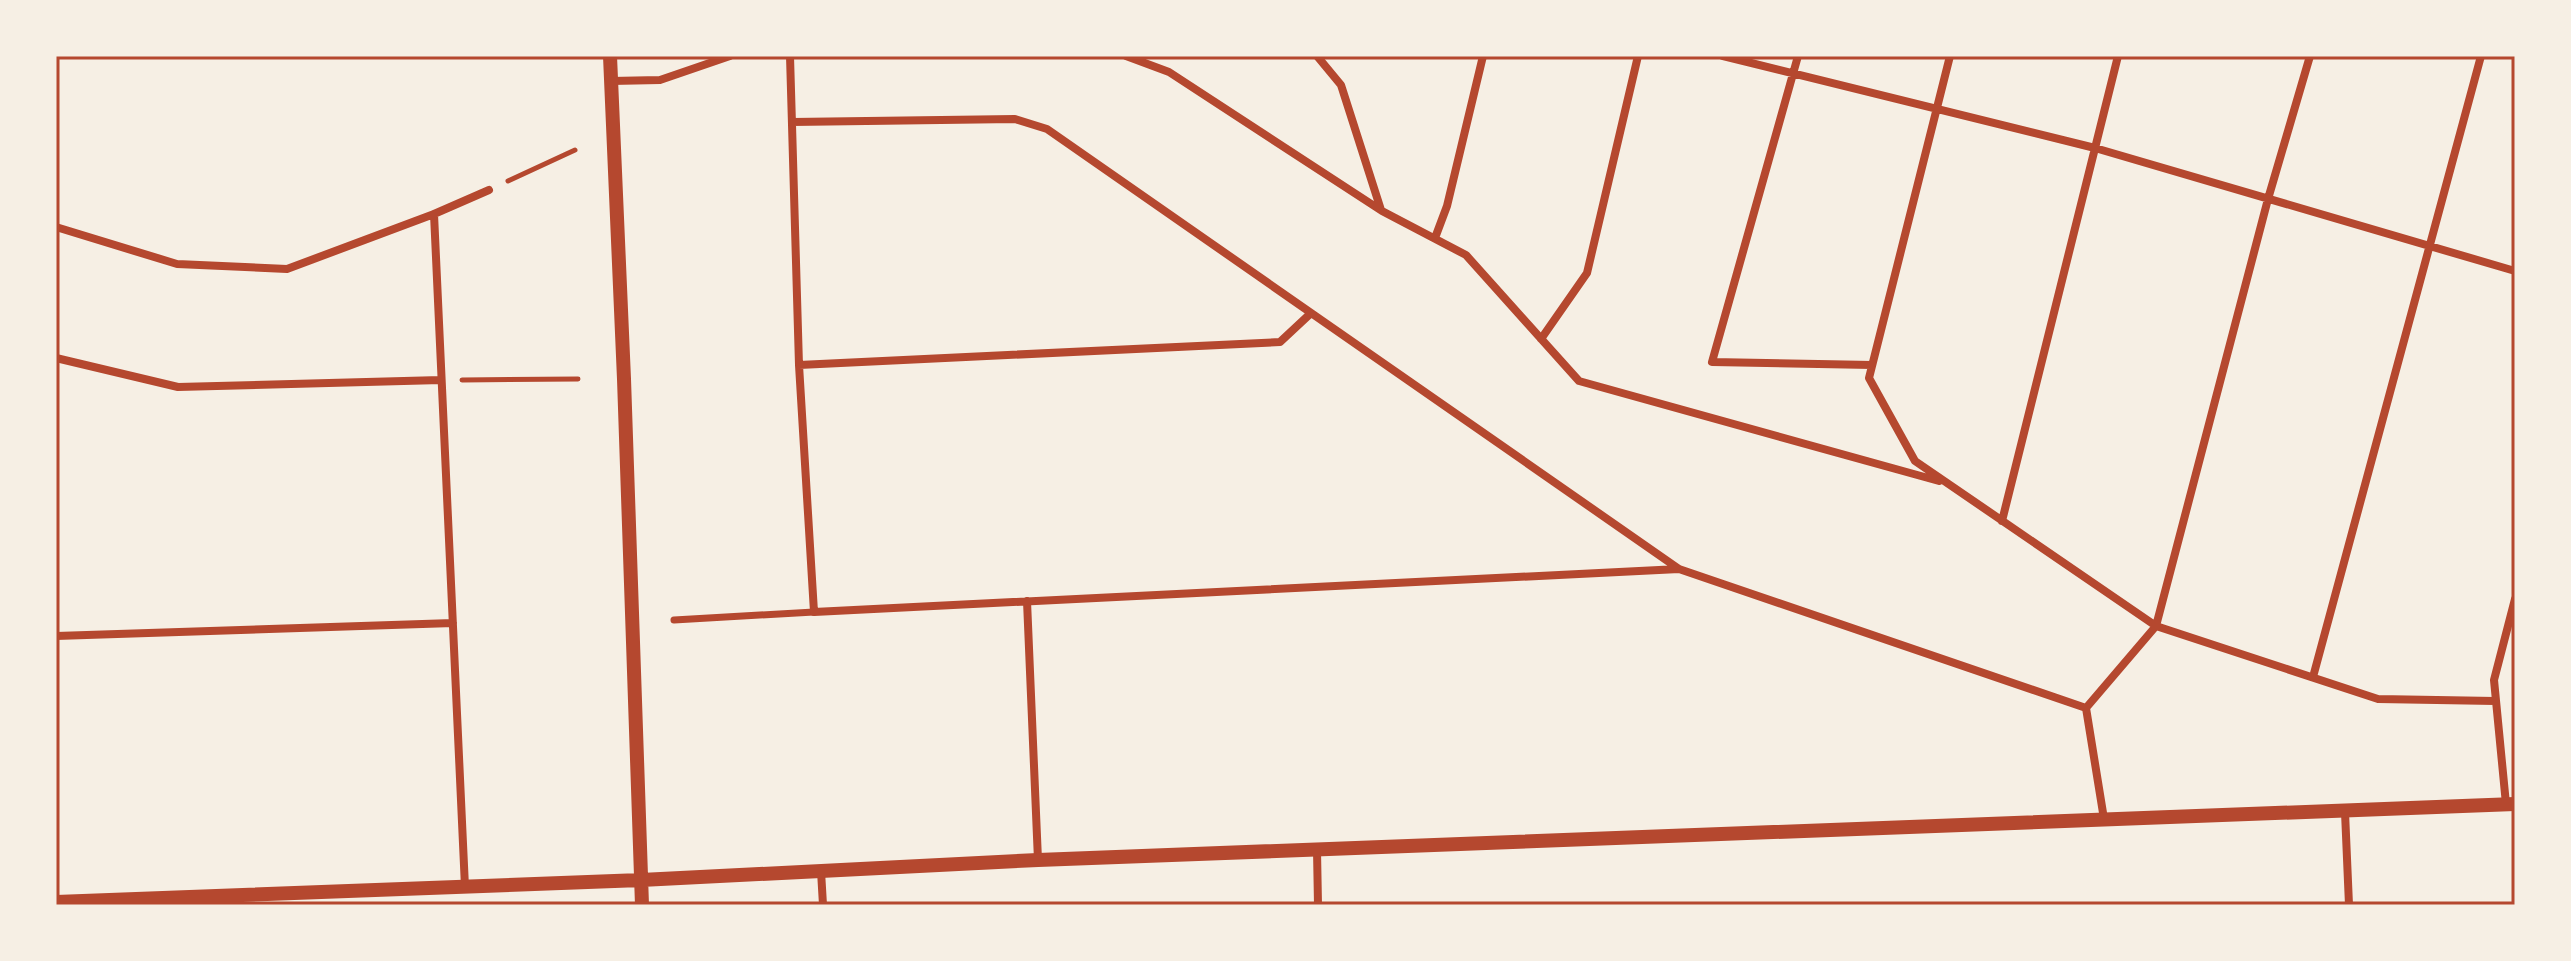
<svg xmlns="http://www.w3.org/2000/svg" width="2571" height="961" font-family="Montserrat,sans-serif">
<rect width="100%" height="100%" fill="#f6efe4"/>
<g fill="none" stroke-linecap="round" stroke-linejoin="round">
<path stroke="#b5482f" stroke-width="5" d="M508,181L575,150
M462,380L578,379"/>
<path stroke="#b5482f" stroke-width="7" d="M674,620L814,612"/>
<path stroke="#b5482f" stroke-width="8" d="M790,56L799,365L814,612L1679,569
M1126,56L1169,72L1382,211L1466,255L1579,381L1939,481
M1317,56L1341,85L1381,210
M1723,56L2095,148L2515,271
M1798,56L1712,362L1872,365
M1950,56L1869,378L1915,461L2156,626L2378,699L2495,701
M611,81L660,80L730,56
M792,122L1015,119L1047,129L1679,569L2086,708
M434,214L465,887
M56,227L177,264L287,269L434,214L489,190
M1435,238L1447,206L1483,56
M1541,339L1587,273L1638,56
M56,358L178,387L441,380
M799,365L1280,342L1310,314
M2002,521L2118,56
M1027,601L1038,860
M56,636L453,623
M2313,677L2481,56
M2506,804L2494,680L2515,599
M2345,812L2349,905
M2104,819L2086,708L2156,626L2268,199L2310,56
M1317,850L1318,905
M821,871L823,905"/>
<path stroke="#b5482f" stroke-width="14" d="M610,56L624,379L642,905
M56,902L641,880L1038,860L2515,804"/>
</g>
<rect width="2571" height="961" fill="none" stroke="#f6efe4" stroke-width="116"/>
<rect x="58" y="58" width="2455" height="845" fill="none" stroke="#b5482f" stroke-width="3"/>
</svg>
